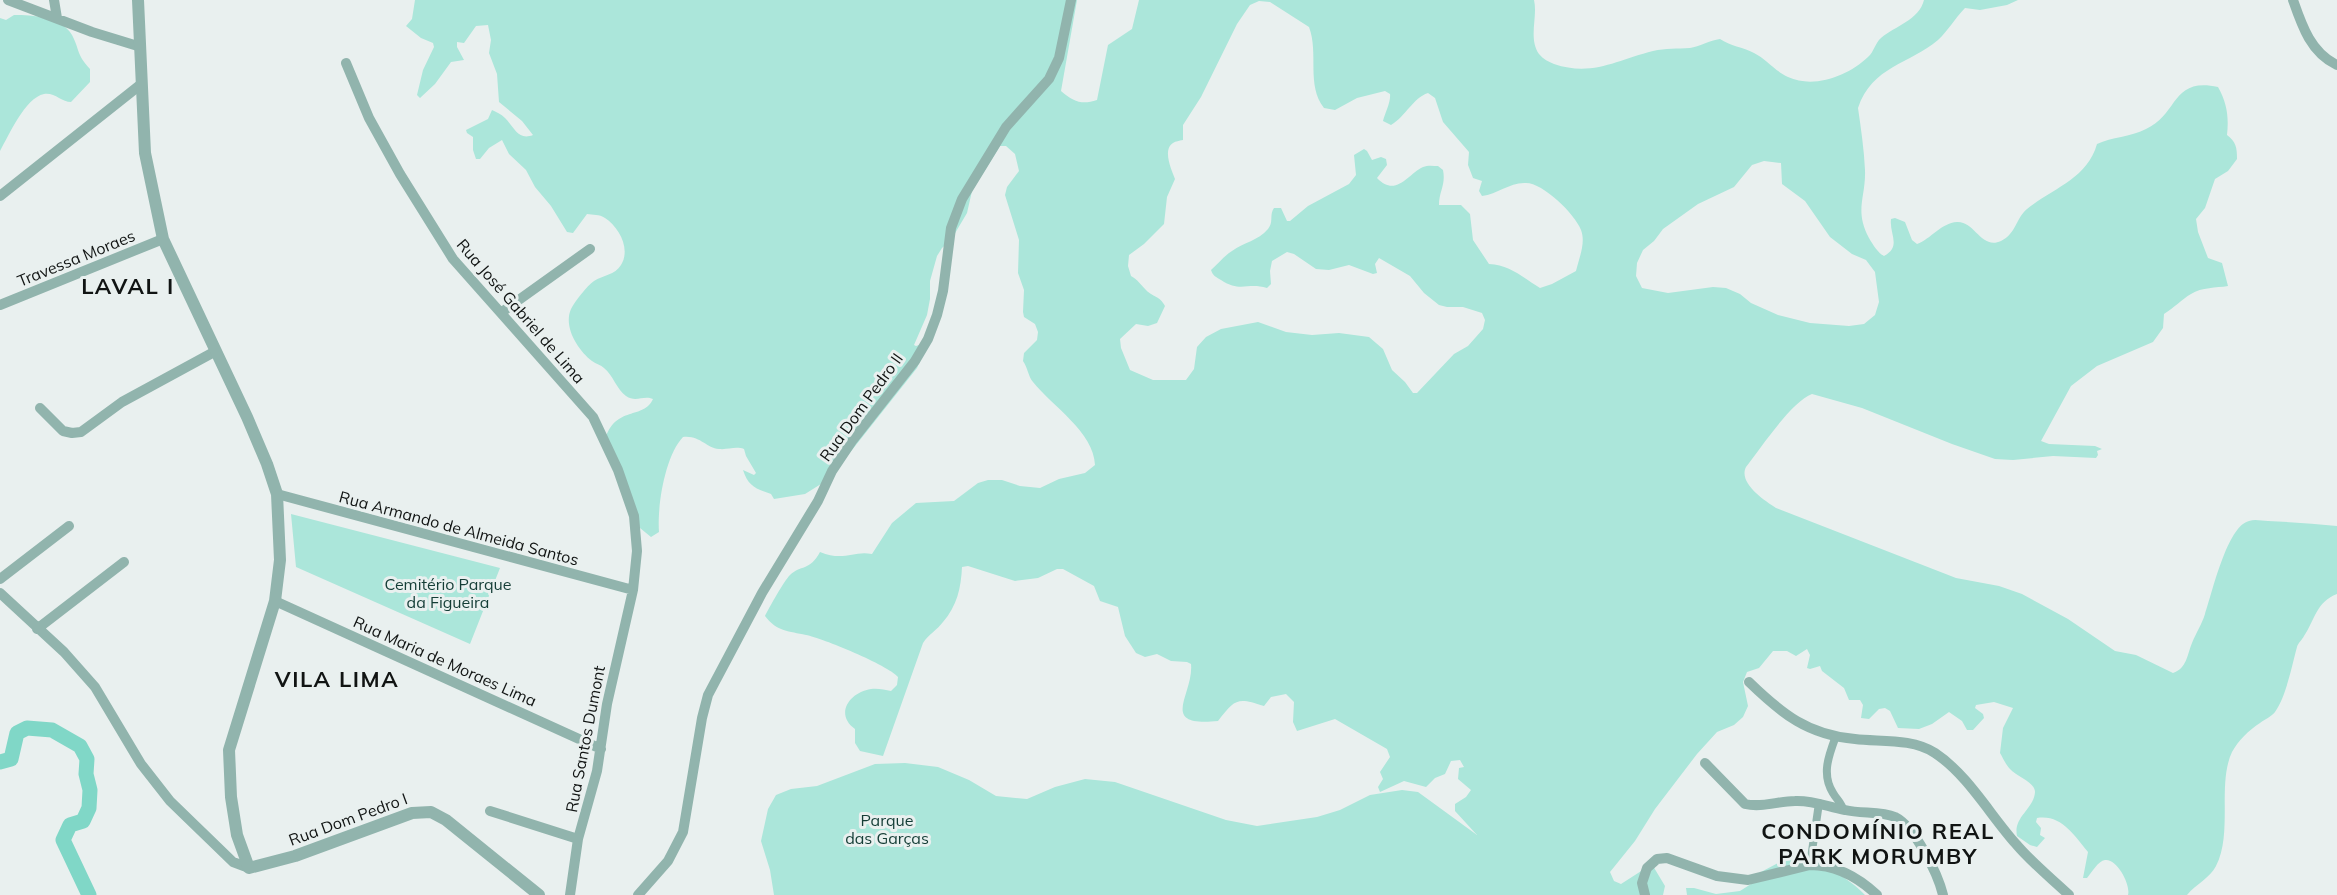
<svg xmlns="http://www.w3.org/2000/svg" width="2337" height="895" font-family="Mulish,sans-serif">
<rect width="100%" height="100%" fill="#e9f0ef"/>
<path fill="#abe6da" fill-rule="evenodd" d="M415,0H1077L1061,91C1074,102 1082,105 1097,100L1108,45L1132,29L1139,0H1534C1538,17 1528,38 1539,54C1543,59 1549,62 1554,64C1592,77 1617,60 1653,51C1666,48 1677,49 1690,48C1699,47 1710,40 1720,39C1730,46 1743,47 1754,53C1766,59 1775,71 1788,77C1814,89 1848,76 1868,57C1874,52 1875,43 1881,38C1895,26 1919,20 1924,0H2018L2007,5L1980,10L1965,8C1955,18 1948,31 1938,40C1910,64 1872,66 1858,108C1861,129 1864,149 1865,170C1866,198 1854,210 1869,238C1873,245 1878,253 1884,256C1902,246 1889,234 1891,219L1895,218L1905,222L1912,240L1917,244C1931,239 1941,223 1957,222C1975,221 1981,250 2001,241C2016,234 2016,218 2027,209C2053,188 2087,179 2097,144C2112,137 2130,137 2146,129C2179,114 2171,77 2218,87C2227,103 2229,117 2227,135C2236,142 2237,147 2237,159L2228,171L2215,179L2205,208L2196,219L2198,232L2208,258L2222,263L2228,286C2216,288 2202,287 2191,294C2182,299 2174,308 2164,314L2163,328L2153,342L2097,366L2071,386L2041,441L2049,444L2095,446L2102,449L2097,451L2098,455L2096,458L2053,456L2013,460L1995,459L1952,444L1862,408L1812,394C1792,401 1760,449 1746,467C1738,483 1764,500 1776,508L1956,578L1999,586L2022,594L2068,619L2115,651L2136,655L2173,673C2187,668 2187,655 2192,643C2196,633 2202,624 2205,614C2212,594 2227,526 2249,521C2255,519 2262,521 2268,521C2291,522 2314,524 2337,526V594C2316,602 2315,620 2304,636C2302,640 2298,643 2297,647C2292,665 2286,697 2275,712C2272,716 2264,720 2260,723C2249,730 2238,741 2232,752C2217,784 2233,833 2216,866C2210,878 2196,884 2187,895H2128C2131,885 2117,858 2105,860C2098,861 2092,872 2087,878H2083L2088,852C2074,835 2061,814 2037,818L2036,822L2041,828L2040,835L2045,838L2037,847L2030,845L2017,836C2013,817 2034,809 2035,792C2035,782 2016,776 2010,769C2006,765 2003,758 2000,753L2003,728L2013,708L1994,702L1976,705L1975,708L1983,714L1984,718L1973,730H1967L1962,721L1949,712L1932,724L1919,729L1898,728L1890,711L1885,708L1879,709L1869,719L1861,718L1863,705L1860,700H1849L1844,688L1822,671L1820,666L1810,669L1807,668L1810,655L1807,649L1796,656L1787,651H1773L1759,668L1747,672L1743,682L1748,706L1743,717L1734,725L1717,732L1697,754L1655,809L1635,841L1610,872L1614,881L1621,884L1649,866H1653L1665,886L1663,895H774L770,870L761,841L768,809L776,795L791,789L817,786L875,764L905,763L938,767L969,780L996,796L1027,799L1055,787L1085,779L1115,782L1226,820L1257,826L1317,817L1340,810L1370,795L1402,790L1418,792L1477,835L1455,811V804L1466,797L1471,790L1458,779L1459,768L1464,767L1460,760L1451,761L1445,774L1435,778L1426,787L1404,781L1380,792L1378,787L1383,779L1380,772L1390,757L1387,749L1335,719L1297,731L1293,722L1294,702L1286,694L1271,697L1264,706C1237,697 1235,699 1218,721C1157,727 1194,695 1191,664L1187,662L1171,661L1157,654L1145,657L1136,653L1125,636L1118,607L1100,601L1094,586L1063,569H1057L1038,578L1015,581L968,566L962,567C961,588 957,606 943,622C937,630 929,634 923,643L883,756L860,751L855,743V729C834,714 850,692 871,689C878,688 885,690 891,691L897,685L898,677C888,665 822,638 806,635C789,631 777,632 765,616C769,608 784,581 790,575C800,565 810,571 820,552C844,562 854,550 872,554L892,523L916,503L954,501L978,483L988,480H1002L1020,486L1040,488L1059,479L1085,473L1095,465C1094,432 1052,406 1033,382C1028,376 1028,368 1023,361L1024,353L1037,340L1038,332L1035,324L1024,317L1023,312L1024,290L1018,273L1019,240L1005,195L1007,187L1019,171L1015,154L1006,146H1000L972,191L967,213L951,240L942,248L937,256L930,281V299L927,315L914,345L916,346L922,344L923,355L917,368L829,479L805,494L774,499L771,494C756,489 748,486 743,470L754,475L756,473L746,456L744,449C735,446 728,450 719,449C706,448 700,435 683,437C665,456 657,506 659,532L651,537L640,528L605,440C615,405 644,420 653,399C643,395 636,403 626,396C617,390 613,375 604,368C601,365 596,364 592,361C578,350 563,327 571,309C575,301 587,286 594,281C603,275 615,275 621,265C631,249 619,227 605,218C599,214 593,215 587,214L573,233L567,232L551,206L535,187L526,170L509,154L502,140L489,148L480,159H476L473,150V137L467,133L466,130L488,119L492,110C496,112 501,114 505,118C514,127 518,141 533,135L522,121L499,102L497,74L489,53L491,40L488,25L476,26L464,43L457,42V47L464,60L451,62L435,84L420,98L417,95L423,70L434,47L433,43L421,38L406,26L412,19ZM1259,1L1270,2L1309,27C1319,53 1306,85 1324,108L1335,110L1357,98L1385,91L1390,94C1391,102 1385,113 1383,121L1391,125C1406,116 1413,98 1428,93L1435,98L1443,122L1469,152L1468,165L1473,178L1482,181L1479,191L1482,196C1498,194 1510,182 1526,183C1543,183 1575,214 1581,230C1586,243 1579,258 1576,271L1552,284L1540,288C1522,277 1510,265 1489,264L1473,240L1470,214L1461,205H1439C1439,191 1446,185 1443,170L1438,166C1433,166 1428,165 1423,167C1408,174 1396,198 1377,178L1387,165L1386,159L1381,157L1372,160L1367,151L1364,149L1354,155L1356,175L1349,184L1308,206L1290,221H1287L1281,208H1274C1269,215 1274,222 1268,229C1258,241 1244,242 1232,251C1224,256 1218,264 1211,270C1213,276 1216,277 1221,280C1241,293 1247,282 1267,288L1271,284L1270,271L1272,261L1287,252L1294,254L1316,269L1329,270L1349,265L1373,274L1377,273L1375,264L1379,258L1410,276L1424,293L1439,305L1447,307H1463L1482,313L1485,320L1483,329L1468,346L1454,354L1417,393H1413L1405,382L1392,370L1383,349L1369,337L1339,333L1312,335L1286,332L1258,322L1221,329L1206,337L1197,347L1194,369L1186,380H1153L1130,370L1121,348L1120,339L1136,324L1148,326L1157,323L1165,306C1159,295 1154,298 1146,290C1140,284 1138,280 1131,276L1128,266L1129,255L1144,244L1164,224L1167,197L1175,179C1172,171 1162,150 1173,143C1176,141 1179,141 1183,140V125L1201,97L1237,24L1250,5ZM1764,161L1781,163L1782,184L1805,201L1830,237L1852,254L1866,260L1875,272L1879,302L1875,315L1864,324L1849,326L1810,323L1778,315L1751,303L1740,294L1726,288L1713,287L1668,293L1642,288L1636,276L1637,263L1643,250L1654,241L1663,229L1698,204L1734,187L1752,165Z
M14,15C32,15 62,17 72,35C80,50 76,54 90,69V82L71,102C62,102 54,92 44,94C25,98 9,135 0,151V18L6,20Z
M291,514L500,568L470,644L296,567Z
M1789,850C1818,866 1841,870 1865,895H1687L1686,888H1694L1716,894L1740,891L1751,884L1761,872L1778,863Z"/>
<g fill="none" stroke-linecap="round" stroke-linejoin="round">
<path stroke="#80d7c7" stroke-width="15" d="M0,762L11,759L17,733L27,728L52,730L80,746L87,759L86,774L90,790L89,808L83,821L70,825L63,840L89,895"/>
<path stroke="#91b4ad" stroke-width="8" d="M1836,736C1829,755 1821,774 1833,793C1837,800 1842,803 1843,810
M1810,865L1819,803"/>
<path stroke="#91b4ad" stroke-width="10" d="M8,0L92,32L141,47
M54,0L57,18
M2293,0C2302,26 2311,53 2337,65
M346,63L369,118L400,174L453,259L593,417L618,470L634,516L637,551L633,590L607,704L597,771L578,839L570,895
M0,196L140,85
M0,305L163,239
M502,312L590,249
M40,408L63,431L72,433L81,432L122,402L214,352
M277,494L633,590
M0,579L69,526
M0,593L64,652L95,687L141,764L170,801L233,862L249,868
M275,601L601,749
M37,629L124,562
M1749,682C1782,714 1808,735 1855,739C1880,742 1912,738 1935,753C1968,775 1990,815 2016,844C2032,863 2051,878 2069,895
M1705,763L1745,804C1762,808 1778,801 1795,801C1813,800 1828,807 1845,810C1861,814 1881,811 1895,817C1915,827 1938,874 1943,895
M490,811L578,839
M638,895L668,861L683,832L702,718L708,695L762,593L818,501L832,471L852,441L915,361L928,339L937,315L943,291L951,228L962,199L1006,127L1049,79L1059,58L1071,0
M1645,895L1642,883L1647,868L1657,859L1667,858L1717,876L1748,880L1810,865C1836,865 1859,878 1877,895"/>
<path stroke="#91b4ad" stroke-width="12" d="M138,0L145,153L163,239L247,417L267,464L277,494L280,560L275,601L229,750L231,797L237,835L249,868L295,856L412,813L431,812L446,820L539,895"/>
</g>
<g text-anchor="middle" stroke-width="6" stroke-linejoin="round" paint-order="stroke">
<g font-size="16" fill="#111413" stroke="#e9f0ef">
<text transform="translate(76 258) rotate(-22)" y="6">Travessa Moraes</text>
<text transform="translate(521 311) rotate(49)" y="6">Rua José Gabriel de Lima</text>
<text transform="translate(861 407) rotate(-54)" y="6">Rua Dom Pedro II</text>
<text transform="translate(459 528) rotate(15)" y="6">Rua Armando de Almeida Santos</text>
<text transform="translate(445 661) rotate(24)" y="6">Rua Maria de Moraes Lima</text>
<text transform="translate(585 739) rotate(-79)" y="6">Rua Santos Dumont</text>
<text transform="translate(348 819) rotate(-20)" y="6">Rua Dom Pedro I</text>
</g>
<g font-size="16" fill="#143d36" stroke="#e9f0ef">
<text x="448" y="590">Cemitério Parque<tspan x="448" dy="18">da Figueira</tspan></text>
<text x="887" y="826">Parque<tspan x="887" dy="18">das Garças</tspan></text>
</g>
<g font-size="22" font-weight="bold" letter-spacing="1.5" fill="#111413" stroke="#e9f0ef">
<text x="128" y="294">LAVAL I</text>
<text x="337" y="687">VILA LIMA</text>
<text x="1878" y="839">CONDOMÍNIO REAL<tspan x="1878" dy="25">PARK MORUMBY</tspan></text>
</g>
</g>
</svg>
